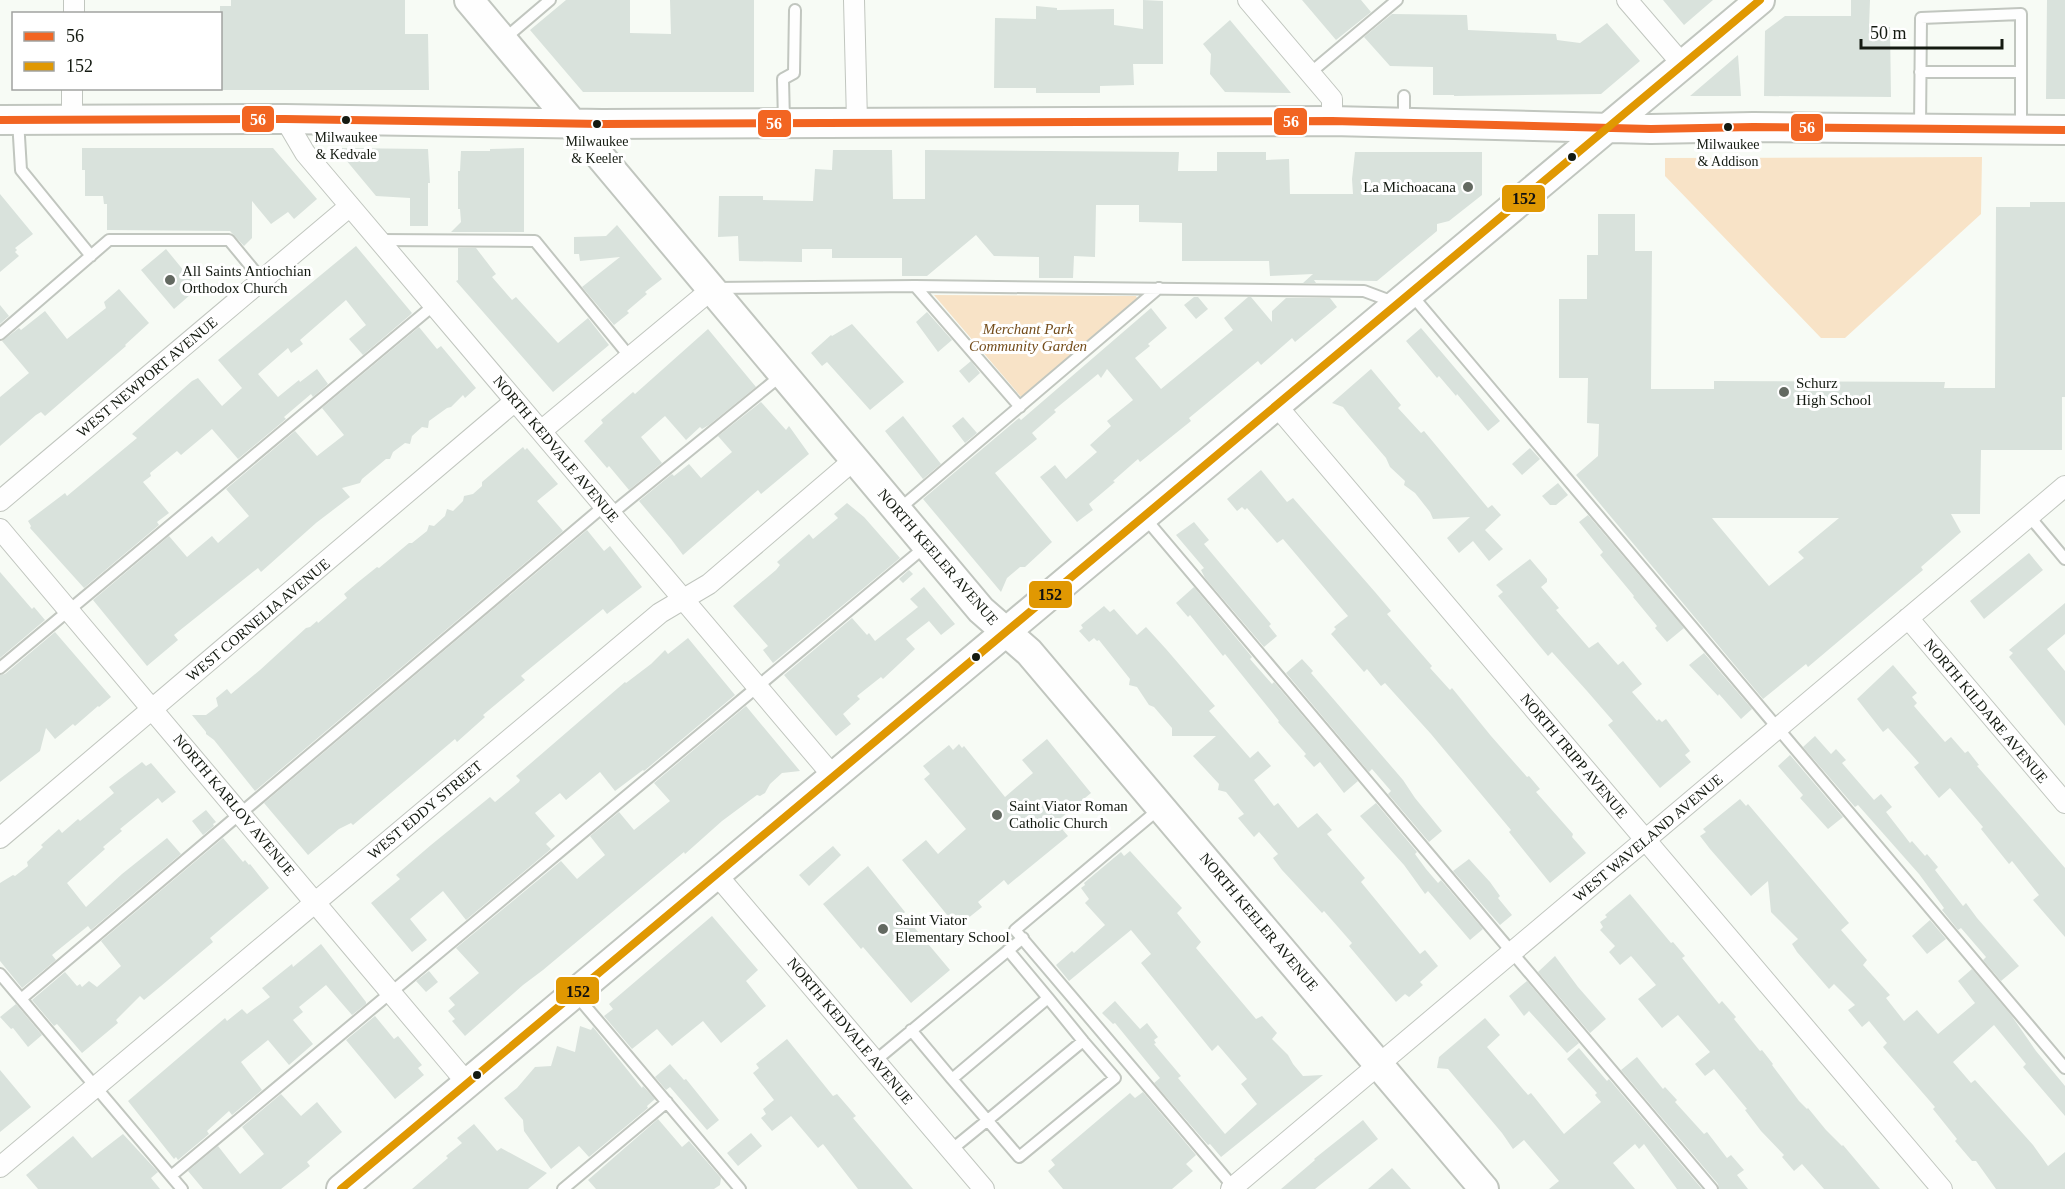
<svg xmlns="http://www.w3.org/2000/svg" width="2065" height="1189" font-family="'Times New Roman',serif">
<rect width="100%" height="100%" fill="#f7fbf5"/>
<path fill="#f8e3c7" d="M1982,157L1981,214L1845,338H1821L1665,176V158Z
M934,295L1136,296L1138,300L1022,398Z"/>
<path fill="#d9e2dc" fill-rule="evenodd" d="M231,0H405V34H428L429,90H220V6H231Z
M566,0H630V33L671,34L670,0H754V92H583L530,30Z
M1143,0L1163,1V64H1133L1134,85L1100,86V93H1036V88H994L995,18L1036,19V6L1057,8V10L1114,9V25L1143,29Z
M1302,0H1361L1371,12L1336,40Z
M1663,0H1713L1684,25Z
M1851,0H1870L1869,27H1890L1891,97L1764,96L1765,31L1785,16H1851Z
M2047,0H2065V99H2046Z
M1392,14L1467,15L1468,30L1556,34L1557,40L1580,43L1607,23L1640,61L1601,94L1454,96V95H1433V67L1390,66L1364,37Z
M1230,20L1291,93L1225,92L1210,74L1211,54L1203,44Z
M1738,55L1741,96H1690Z
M82,148H273L317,199L294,219L288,212L271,224L252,201V238L244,246L230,231L107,230V204H104L103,196H85V170H82Z
M336,148L428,149L430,183H428V226H410V198L376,196Z
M524,148V232H451L461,222L460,209H458V171H460L461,151H490V149Z
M833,150H892L893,199H925V150L1179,152L1178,171H1217V152H1266V160L1289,159L1290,194H1353L1352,179L1355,152H1482V195L1449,221L1437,224V231L1377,281L1314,280L1316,283H1303L1313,274L1270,276L1269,261H1182V223L1139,222V205H1096L1095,257L1074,256L1073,278H1039V257L994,256L976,235L927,276H902V258H832V249H802V262L739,261L738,236L718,237L719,196H763V200L813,201L815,169L832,170Z
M0,194L33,234L15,248L17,250L15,252L19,256L0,272Z
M2030,202H2065V397H2062V450H1981L1980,514H1951L1961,532L1921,567L1923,570L1808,667L1806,664L1763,699L1576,475L1598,456L1599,424L1587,423L1588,378H1559V299H1587V255H1598V214H1635V251H1652L1651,389H1714V381L1945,382L1944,388H1995L1996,207H2030ZM1712,518H1839L1798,552L1804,558L1769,586Z
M617,225L662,279L645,292L647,294L627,311L629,313L614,325L582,287L620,257L580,261L579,254H574V237L606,236Z
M356,246L412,313L409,316L363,355L349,339L366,325L346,300L300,340L303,344L291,353L288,348L258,374L278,397L299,380L300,382L317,369L328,384L313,397L311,394L284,417L286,419L238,459L212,429L181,455L177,451L150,473L151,476L143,482L169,513L157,522L159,525L84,588L30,528L31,526L28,521L65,493L67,496L137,438L132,434L192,381L198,378L222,406L242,388L218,360Z
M458,248H476L496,274L492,277L512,300L516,297L558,343L588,318L609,345L553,392L456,281L458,280Z
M166,249L198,288L174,309L141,270Z
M119,289L149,323L125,345L126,346L45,416L41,412L36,415L0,446V397L29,373L2,341L19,328L21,330L45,311L67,339L106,308L104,302Z
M1194,297H1198L1208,309L1196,319L1184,305Z
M1248,297H1251L1272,322V311L1286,298H1330L1337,307L1295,342L1292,338L1261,365L1258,361L1189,418L1191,421L1140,462L1138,459L1113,481L1115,482L1089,504L1093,510L1077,522L1040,477L1055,465L1066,479L1097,452L1090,445L1111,426L1107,421L1133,400L1107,369L1101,378L1098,374L1054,410L1056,412L1032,433L1037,439L995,473L1052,542L1025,567H1020L1007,578L1001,592L923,499L1019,418L1021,420L1151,308L1167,328L1148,344L1150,346L1135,358L1161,389L1233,330L1224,318Z
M0,305L9,316L0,324Z
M927,312L952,340L938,352L916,322Z
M852,324L904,382L870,410L827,362L822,366L811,353L831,335L832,336Z
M419,327L437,349L441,346L476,388L465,398L463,395L451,407L447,408L429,421L428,428L422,427L412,436L410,444L405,443L393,452L390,459H386L362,479L360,483L342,488L350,497L316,523L261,572L258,568L174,635L178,640L147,666L93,600L169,536L187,557L212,536L218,543L249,516L226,489L295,431L317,456L344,435L322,408Z
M1421,328L1500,421L1488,431L1457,394L1456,396L1439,376L1437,378L1406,341Z
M708,329L756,387L709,425L702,429L700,427L686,440L665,416L641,437L662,463L629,490L609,466L607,468L584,441L603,423L601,420L633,392L635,394Z
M971,361L980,373L969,383L959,371Z
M1371,369L1401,405L1398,408L1421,433L1424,431L1488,508L1492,505L1501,515L1485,530L1503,549L1489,561L1473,541L1459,553L1447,538L1470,517L1433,519L1430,512L1415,493L1404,485L1405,481L1390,467L1386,458L1350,416L1343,407L1332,403Z
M761,402L786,430L789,426L809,454L761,494L758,490L683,555L671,539L639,501L672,474L674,476L689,464L701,478L732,452L718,436Z
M903,416L941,464L923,479L885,431Z
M963,417L977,433L965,443L952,426Z
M523,447L525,450L527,448L558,484L537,501L563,531L255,791L214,740L206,734V732L192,715H206L218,706L216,698L227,689L231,694L260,670L306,628L310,627L317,621L318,623L347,598L344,594L357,583L377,567L379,568L409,543H412L427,531L429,525L434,526L445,516L447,509L453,511L463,501L464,496L473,494L482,486V482Z
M1530,448L1540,459L1522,475L1512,464Z
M1261,470L1287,502L1293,498L1375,592L1391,611L1387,614L1432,666L1430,668L1450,690L1452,688L1491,736L1527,777L1529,776L1540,789L1536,792L1573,834L1572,837L1586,853L1550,883L1509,832L1511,830L1431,734L1385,683L1381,686L1367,669L1364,672L1331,634L1336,629L1334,627L1348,616L1283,539L1277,543L1247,508L1245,510L1242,507L1237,511L1227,499Z
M1558,483L1568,495L1556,505H1550L1542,496Z
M847,503L864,517L900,558L773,663L763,650L768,646L733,606L776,570L780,565L777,562L809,534L813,539L838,518L834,514Z
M1588,515L1684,628L1667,642L1655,628L1657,626L1633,597L1634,596L1600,555L1603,552L1579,522Z
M1194,522L1209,540L1204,544L1271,624L1269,626L1277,636L1264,647L1205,578L1201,570L1204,568L1176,535Z
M587,530L604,551L610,546L642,587L607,614L603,609L550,652L522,675L521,676L525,680L483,715L485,717L457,742L455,739L353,825L351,823L339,829L308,855L264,803Z
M2029,553L2043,570L1984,619L1970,601Z
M1530,559L1547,579V582L1541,587L1559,608L1556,610L1589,648L1598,642L1618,665L1623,661L1642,684L1632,692L1657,721L1659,719L1662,722L1666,719L1690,751L1685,755L1691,762L1660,788L1608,725L1613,721L1587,691L1552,652L1548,656L1498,596L1503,592L1496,585Z
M909,570L913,574L903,583L899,579Z
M0,572L32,609L34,607L45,620L0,658Z
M924,587L955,624L941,635L929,621L906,639L915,649L883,679L881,677L857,696L860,699L843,714L851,724L836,736L784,675L852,618L867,635L869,633L875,641L918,607L910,599Z
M1194,587L1252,657L1250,659L1272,684L1274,682L1358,781L1344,793L1320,762L1314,767L1304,756L1306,754L1278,722L1279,721L1225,654L1223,656L1190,615L1188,617L1176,603Z
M2065,603V634L2047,649L2065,671V726L2009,657L2013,653L2009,650Z
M1104,606L1110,612L1114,609L1137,635L1146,627L1166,649L1215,706L1209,711L1250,758L1258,751L1271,766L1254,780L1274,806L1278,803L1298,828L1317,813L1332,830L1327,834L1365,878L1361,882L1420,954L1425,950L1438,966L1420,982L1423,985L1409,997L1405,994L1396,1002L1349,946L1352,943L1324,911L1322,913L1282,870L1273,858L1278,854L1259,832L1254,837L1238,818L1244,814L1226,792L1218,790L1219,784L1193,756L1216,736H1172V728L1154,707L1149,705L1137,687L1129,685L1130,679L1099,640L1097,641L1094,638L1089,642L1079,631L1083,628L1081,625Z
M55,632L111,697L99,707L98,706L75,726L73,724L55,739L46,728L40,751L0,782V675L5,674Z
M688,638L735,695L644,771L643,770L615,791L600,772L566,800L560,793L535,813L555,836L546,844L551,849L466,920L443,891L410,919L427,940L412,952L371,903L400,879L396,875L431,845L490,797L495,802L519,782L520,780L516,776L625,682L626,683L651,664L665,650L668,654Z
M1704,653L1752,709L1741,719L1719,694L1718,696L1689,665Z
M1302,659L1313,671L1311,673L1403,780L1415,798L1442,831L1429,842L1388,794L1391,791L1372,769L1369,772L1286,673Z
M1893,665L1917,693L1912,697L1917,703L1914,706L1945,742L1951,737L1965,753L1968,751L1979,765L1977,766L2065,868V937L2033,900L2039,895L2012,861L2009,864L1981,829L1983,827L1950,788L1939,798L1914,767L1919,763L1888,728L1883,732L1857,699Z
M746,706L800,771L782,773L770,784L765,793L760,796L757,795L722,821L685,854L684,852L543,970L523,985L465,1036L452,1021L455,1019L448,1011L455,1005L449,998L479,973L456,948L561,861L577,879L605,855L590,836L619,812L634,830L670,801L654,783Z
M1815,736L1831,754L1836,749L1846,760L1842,763L1874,800L1881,794L1892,807L1886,812L1910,843L1912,841L1925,856L1927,854L1938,867L1935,870L1963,906L1966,903L1977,918L2019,966L2001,981L1983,960L1986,957L1961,928L1958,930L1942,910L1944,908L1919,874L1858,805L1855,807L1803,747Z
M1047,739L1091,793L1056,822L1068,836L1008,885L1004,880L978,902L982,907L957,927L902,860L926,840L938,854L966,829L924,779L930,774L923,766L949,745L953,750L959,744L962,748L964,746L1005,797L1033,773L1022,760Z
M1790,755L1843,817L1828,829L1800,798L1803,795L1778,766Z
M142,762L146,766L151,763L176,792L162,803L158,798L120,829L122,831L103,847L105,849L67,883L86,907L122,874L167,838L181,854L91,930L88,926L52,955L56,960L22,988L0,961V883L13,875L15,876L28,866L27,862L43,847L41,845L59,829L62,833L78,819L80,821L114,793L109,787Z
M1740,799L1746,806L1748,804L1849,923L1841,930L1867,960L1863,965L1890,995L1886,998L1904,1021L1917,1010L1938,1034L1975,1003L1958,981L1972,969L2011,1015L2036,1051L2065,1086V1116L2023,1067L2026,1064L1994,1025L1953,1062L1971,1083L1975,1080L2033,1145L2048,1166L2065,1152V1189H1996L1976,1161H1972L1955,1141L1957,1139L1933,1109L1935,1107L1883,1047L1887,1043L1869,1021L1862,1027L1848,1010L1855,1005L1834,984L1829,989L1797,952L1792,944L1798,939L1771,912L1768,881L1751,896L1710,849L1700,836L1706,832L1703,829Z
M1376,803L1417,852L1415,854L1426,869L1438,883L1441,880L1483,929L1470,940L1428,891L1425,894L1404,865L1360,816Z
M206,810L216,822L213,824L214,826L203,835L192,821Z
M223,838L243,862L245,860L249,865L250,864L269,888L210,938L213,942L161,986L144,1000L140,996L116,1020L118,1023L82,1053L57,1024L54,1026L32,1000L65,972L77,986L80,984L82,987L89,981L97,987L121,966L101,941Z
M833,846L841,855L809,886L799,875Z
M1130,851L1182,908L1177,913L1201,942L1196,948L1256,1019L1262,1016L1277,1033L1272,1039L1288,1055L1293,1064L1303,1076L1323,1075L1221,1157L1210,1144L1208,1145L1154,1083L1160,1078L1115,1023L1113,1024L1102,1013L1115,1001L1140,1029L1147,1023L1158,1037L1154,1040L1156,1043L1154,1044L1181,1076L1178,1078L1225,1134L1257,1104L1241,1084L1247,1079L1218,1045L1212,1051L1141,963L1151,954L1131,930L1069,981L1056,965L1072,951L1074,953L1105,925L1085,903L1089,899L1081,888L1085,885L1084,883L1121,852L1124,856Z
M1469,859L1490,882L1500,896L1498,898L1512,915L1500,925L1453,871Z
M868,866L905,912L903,914L950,970L911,1003L863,947L861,949L823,904Z
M1630,894L1671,943L1673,942L1685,956L1682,958L1719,1004L1722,1001L1736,1017L1734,1019L1760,1051L1762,1050L1773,1064L1772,1065L1799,1101L1807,1109L1808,1108L1826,1130L1842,1146L1843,1145L1880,1189H1824L1802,1164L1794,1171L1782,1157L1784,1155L1761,1131L1745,1110L1747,1109L1714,1069L1705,1076L1695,1064L1710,1052L1678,1015L1662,1028L1638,999L1656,985L1631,956L1620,965L1609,952L1615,946L1600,930L1603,927L1600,922L1607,917L1605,915Z
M712,916L758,970L746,981L766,1006L721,1043L703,1021L672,1046L657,1029L632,1049L604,1016L613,1009L609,1004Z
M1930,920L1946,939L1927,954L1912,936Z
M321,944L366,1002V1004L352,1015L326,985L299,1007L303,1012L293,1020L313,1044L289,1065L268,1040L241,1062L262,1090L232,1115L229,1111L207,1131L209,1134L178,1160L176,1157L174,1159L128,1101L225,1018L227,1021L242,1009L247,1014L270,997L262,988L292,964L293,967Z
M1555,956L1578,987L1606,1019L1590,1033L1538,972Z
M429,971L438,982L426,992L416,981Z
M1527,981L1579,1043L1567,1053L1529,1011L1524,1016L1509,996Z
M16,1004L42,1035L28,1047L13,1028L11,1029L0,1017Z
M375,1016L394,1039L398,1036L422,1065L418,1068L424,1075L395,1099L346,1040Z
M1485,1018L1500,1035L1487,1047L1528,1095L1531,1093L1564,1134L1601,1102L1595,1095L1597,1093L1567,1059L1579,1048L1607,1081L1609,1079L1702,1189H1677L1644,1144L1639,1149L1635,1144L1613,1163L1635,1189H1549L1559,1181L1524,1140L1513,1149L1502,1133L1448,1069L1437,1068L1439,1057Z
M580,1026L591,1030L593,1027L642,1088L643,1086L655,1099L647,1106L648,1108L589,1157L579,1146L551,1169L524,1131L523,1120L504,1098L517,1088L535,1067L551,1066L557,1046L575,1052Z
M787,1039L833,1096L837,1094L856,1116L853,1118L913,1189H858L823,1144L818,1148L791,1116L772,1131L761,1118L766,1114L763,1109L774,1100L753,1073L759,1068L756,1064Z
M1637,1057L1663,1089L1665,1087L1677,1100L1675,1102L1704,1134L1707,1132L1727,1158L1731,1155L1744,1170L1737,1175L1748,1189H1719L1718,1184L1621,1070Z
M670,1064L684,1080L686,1079L719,1120L707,1130L670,1087L666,1090L655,1077Z
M0,1070L31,1107L0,1132Z
M1143,1092L1196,1155L1186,1164L1193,1171L1172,1189H1063L1048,1171L1055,1165L1051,1160L1130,1093L1135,1098Z
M281,1094L301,1116L317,1102L342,1132L307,1162L310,1166L281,1189H203L188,1171L218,1146L240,1174L264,1154L242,1127Z
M658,1119L682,1147L689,1141L721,1178L720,1185L714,1189H596L588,1180Z
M1363,1120L1378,1139L1315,1189H1281L1315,1160L1314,1159Z
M474,1124L497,1151L501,1148L547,1173L528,1189H412L448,1158L446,1156L462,1143L457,1138Z
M751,1133L762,1146L738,1166L727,1153Z
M123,1134L158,1172L151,1178L160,1189H38L26,1175L73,1136L92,1158Z
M1392,1168L1411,1189H1368Z"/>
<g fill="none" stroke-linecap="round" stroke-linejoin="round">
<g stroke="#c1c6bf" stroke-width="14">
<path id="lane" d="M503,40L550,0
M1920,72H2021
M1310,73L1397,0
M18,120L21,170L91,256
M784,122L783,79L794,73L795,10
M1404,123V96
M1920,127L1921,18L2021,14V129
M379,240L535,241L630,357
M915,286L1020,407
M715,288L915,286L1364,291L1396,303
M1410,293L2065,1068
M0,334L109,240H229L262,280
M898,510L1159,288
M611,514L783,374
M2029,516L2065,559
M1145,518L1712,1189
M0,668L434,305
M1159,809L1015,930L1235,1189
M1008,950L1048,998
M0,974L182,1189
M576,995L740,1189
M21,999L604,506
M911,1030L952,1079
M875,1061L1023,938
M951,1150L989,1119L1083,1041L1115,1078L1019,1157L952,1079L1048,998L1083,1041
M171,1176L926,546
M563,1189L667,1102"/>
</g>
<g stroke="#c1c6bf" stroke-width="22">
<path id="street" d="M854,0L857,121
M1248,0L1332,99V121
M1627,0L1683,65
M74,14V0
M285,119L305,153L833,776
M72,120V88
M1276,405L1942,1189
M541,431L712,289
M0,501L350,206
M0,529L467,1083
M1908,618L2065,803
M0,838L515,401
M716,874L984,1189
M0,1167L660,613L709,584L855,459
M1231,1189L2065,486"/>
</g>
<g stroke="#c1c6bf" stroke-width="32">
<path id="secondary" d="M469,0L981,610L1029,652L1484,1189
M0,120L285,119L602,124L1332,121L1651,129L1753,127L2065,130
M341,1189L1760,0"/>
</g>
<use href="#lane" stroke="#fefefe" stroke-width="10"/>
<use href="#street" stroke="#fefefe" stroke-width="20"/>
<use href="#secondary" stroke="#fefefe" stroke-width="28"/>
<g stroke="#fff" stroke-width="12">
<path id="bus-1" d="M0,120L285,119L602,124L1332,121L1651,129L1753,127L2065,130"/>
</g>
<g stroke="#fff" stroke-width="12">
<path id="bus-2" d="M341,1189L1760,0"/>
</g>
<use href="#bus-1" stroke="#f26522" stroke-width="8"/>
<use href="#bus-2" stroke="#e09802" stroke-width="8"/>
</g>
<g fill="#141a11" stroke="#fff" stroke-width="2">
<circle cx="346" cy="120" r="5"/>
<circle cx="597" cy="124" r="5"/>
<circle cx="1728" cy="127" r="5"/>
<circle cx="1572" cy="157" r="5"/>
<circle cx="976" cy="657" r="5"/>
<circle cx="477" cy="1075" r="5"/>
</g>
<g fill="#636961" stroke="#fff" stroke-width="2">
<circle cx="1468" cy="187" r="6"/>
<circle cx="170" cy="280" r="6"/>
<circle cx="1784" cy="392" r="6"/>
<circle cx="997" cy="815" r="6"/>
<circle cx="883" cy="929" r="6"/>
</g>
<g text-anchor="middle" stroke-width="6" stroke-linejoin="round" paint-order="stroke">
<g font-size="14" fill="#141a11" stroke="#fff">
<text x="346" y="142">Milwaukee<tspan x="346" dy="17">&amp; Kedvale</tspan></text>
<text x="597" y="146">Milwaukee<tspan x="597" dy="17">&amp; Keeler</tspan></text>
<text x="1728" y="149">Milwaukee<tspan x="1728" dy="17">&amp; Addison</tspan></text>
</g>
<g font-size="15" fill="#141a11" stroke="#fff" text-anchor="start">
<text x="1456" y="192" text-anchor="end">La Michoacana</text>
<text x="182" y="276">All Saints Antiochian<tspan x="182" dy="17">Orthodox Church</tspan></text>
<text x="1796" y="388">Schurz<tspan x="1796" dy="17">High School</tspan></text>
<text x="1009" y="811">Saint Viator Roman<tspan x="1009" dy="17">Catholic Church</tspan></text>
<text x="895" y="925">Saint Viator<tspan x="895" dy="17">Elementary School</tspan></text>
</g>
<g font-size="15" font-style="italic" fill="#744d1b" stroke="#fff">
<text x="1028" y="334">Merchant Park<tspan x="1028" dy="17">Community Garden</tspan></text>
</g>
<g font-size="15" fill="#141a11" stroke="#fff">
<text transform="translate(147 377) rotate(-40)" y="5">WEST NEWPORT AVENUE</text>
<text transform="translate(556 449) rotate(50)" y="5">NORTH KEDVALE AVENUE</text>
<text transform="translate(938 557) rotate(49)" y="5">NORTH KEELER AVENUE</text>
<text transform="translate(258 620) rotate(-40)" y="5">WEST CORNELIA AVENUE</text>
<text transform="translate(1986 711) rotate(50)" y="5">NORTH KILDARE AVENUE</text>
<text transform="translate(1574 756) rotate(50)" y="5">NORTH TRIPP AVENUE</text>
<text transform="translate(234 805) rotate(50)" y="5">NORTH KARLOV AVENUE</text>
<text transform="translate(425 810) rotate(-40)" y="5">WEST EDDY STREET</text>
<text transform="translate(1648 838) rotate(-40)" y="5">WEST WAVELAND AVENUE</text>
<text transform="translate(1259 922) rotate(50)" y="5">NORTH KEELER AVENUE</text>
<text transform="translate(850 1031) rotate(50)" y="5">NORTH KEDVALE AVENUE</text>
</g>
</g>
<g stroke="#fff" stroke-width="2">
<rect x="241" y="105" width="34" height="28" rx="6" fill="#f26522"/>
<rect x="1273" y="107" width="35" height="29" rx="6" fill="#f26522"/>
<rect x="757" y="109" width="35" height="29" rx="6" fill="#f26522"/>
<rect x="1790" y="113" width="34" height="29" rx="6" fill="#f26522"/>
<rect x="1501" y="184" width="45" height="29" rx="6" fill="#e09802"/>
<rect x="1028" y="580" width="45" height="29" rx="6" fill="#e09802"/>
<rect x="555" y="976" width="45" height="29" rx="6" fill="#e09802"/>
</g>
<g font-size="16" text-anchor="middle" font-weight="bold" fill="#fff">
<text x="258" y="125">56</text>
<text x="1291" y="127">56</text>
<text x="774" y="129">56</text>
<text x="1807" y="133">56</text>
</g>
<g font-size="16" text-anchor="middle" font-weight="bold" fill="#111">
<text x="1524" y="204">152</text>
<text x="1050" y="600">152</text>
<text x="578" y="997">152</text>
</g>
<rect x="12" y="12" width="210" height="78" fill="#ffffff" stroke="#a1a3a0" stroke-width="1.5"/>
<rect x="24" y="32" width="30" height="9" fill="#f26522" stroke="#a1a3a0" stroke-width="1.5"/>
<text x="66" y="42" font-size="18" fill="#141a11">56</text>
<rect x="24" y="62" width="30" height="9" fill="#e09802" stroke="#a1a3a0" stroke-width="1.5"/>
<text x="66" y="72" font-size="18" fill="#141a11">152</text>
<path d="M1861 39v9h141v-9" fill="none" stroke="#141a11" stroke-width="3"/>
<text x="1870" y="39" font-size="18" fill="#141a11" stroke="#ffffff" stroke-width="4.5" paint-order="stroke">50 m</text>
</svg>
